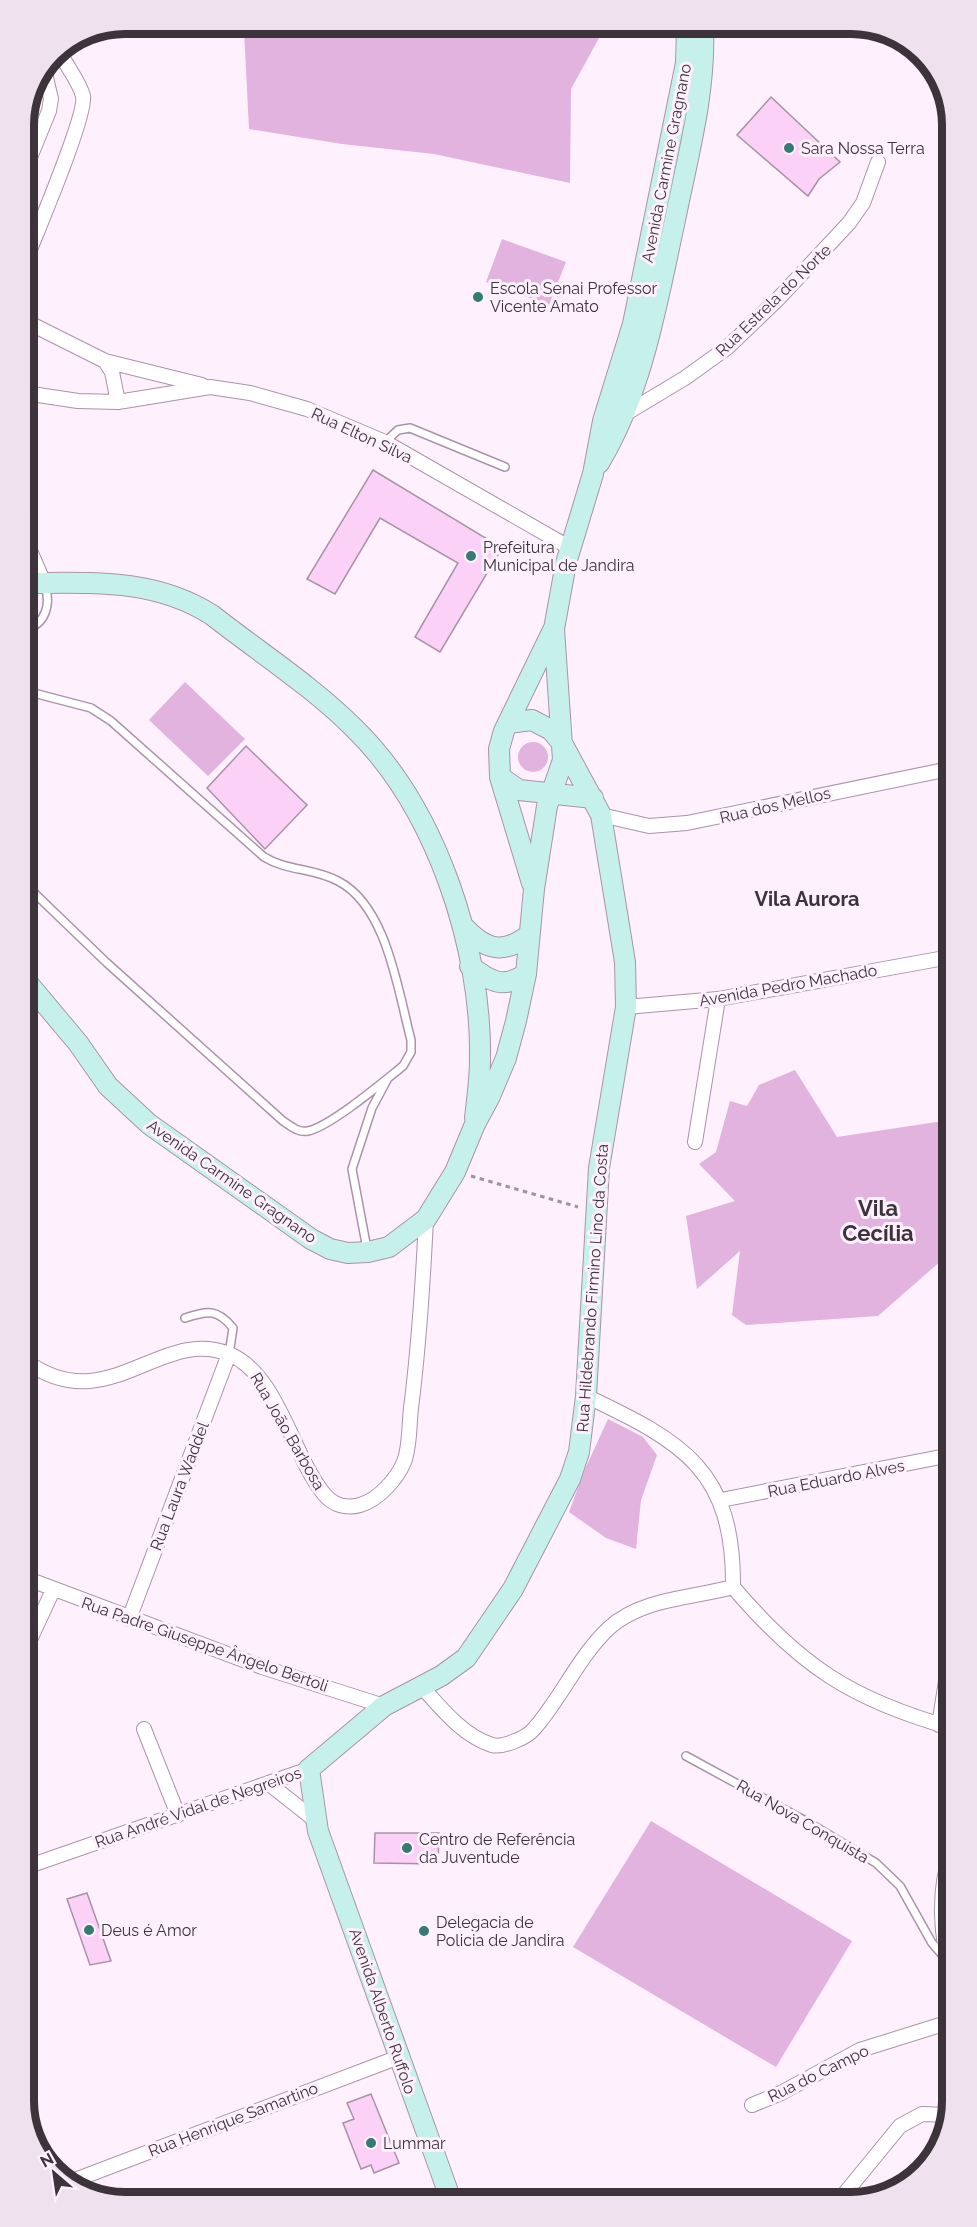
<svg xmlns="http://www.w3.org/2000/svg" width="977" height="2227" font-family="Raleway,sans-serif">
<rect width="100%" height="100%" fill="#fff0fe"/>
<path fill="#e2b3df" d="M609,27L599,38L571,89L570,183L434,154L342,144L249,129L244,30Z
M502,239L566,262L549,305L486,282Z
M185,682L245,739L208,776L149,720Z
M518 757a15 15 0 1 1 30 0a15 15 0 1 1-30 0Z
M795,1070L837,1137L950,1120L951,1252L878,1316L746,1325L732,1315L740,1251L697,1289L686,1216L735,1201L699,1164L716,1152L730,1101L747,1106L759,1085Z
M608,1419L643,1437L657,1455L641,1500L636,1549L606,1538L569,1512L585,1469Z
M651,1821L852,1941L776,2067L573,1947Z"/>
<path fill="#fbd1f7" stroke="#a992a7" stroke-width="1.5" d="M771,97L840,162L819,179L808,196L737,135Z
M373,470L502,548L440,652L415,637L458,563L380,518L335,594L307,579Z
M246,746L307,805L265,849L207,788Z
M375,1833H439L438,1864L374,1863Z
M87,1893L111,1961L90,1965L67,1899Z
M371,2094L399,2163L374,2173L371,2165L361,2169L343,2123L354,2119L347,2103Z"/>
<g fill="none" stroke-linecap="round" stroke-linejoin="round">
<g stroke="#aa94a8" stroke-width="10">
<path id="lane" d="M385,442L398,430L410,428L505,467
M26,629C46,624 51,604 45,586
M26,691L91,708L111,721L264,857C287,871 314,868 338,881C387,906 398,991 411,1040V1052L403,1066C383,1082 331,1126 308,1131C298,1133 291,1126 283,1121L107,963L26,885
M367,1249L352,1169L372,1108L387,1080
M185,1318C207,1311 217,1308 233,1328L229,1354
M686,1756L811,1824L876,1863L900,1886L932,1943L944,1957"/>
</g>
<g stroke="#aa94a8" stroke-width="16">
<path id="street" d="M24,172L49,111L51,99L45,73
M25,262C35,236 87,115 83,96C79,80 65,65 59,50
M25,321L105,361L112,372L118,402
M105,361L202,385
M25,393L78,401L118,402L210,387L250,393L307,409L385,442L572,549
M620,417L685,378L728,347L778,299L849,223L863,203L878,162
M25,539L44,583
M601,815L649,826L687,823L949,769
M626,1007L718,999L950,957
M695,1142L718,999
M27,1362C108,1420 161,1326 229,1354C278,1374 292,1455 324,1494C333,1505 346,1509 360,1505C378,1500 397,1479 404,1462C410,1447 409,1425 411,1408C419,1345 423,1282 426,1219
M586,1396C683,1442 734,1470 733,1587
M721,1500L951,1455
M28,1579L262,1667L384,1706
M733,1587C800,1666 852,1700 952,1728
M129,1619L229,1354
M28,1644L53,1590
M422,1687C441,1708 463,1736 492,1745C502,1748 526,1738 533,1730C561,1699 578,1657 609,1628C642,1598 693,1598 733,1587
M939,1725L952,1643
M144,1729L178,1815
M268,1783L315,1820
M952,1852C937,1888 940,1940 953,1976
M29,1866L309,1769
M752,2105L781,2093L860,2050L953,2021
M67,2183L399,2057
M841,2198L900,2126L922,2114L949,2115"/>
</g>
<g stroke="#aa94a8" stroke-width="22">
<path id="secondary" d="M599,463C643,390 657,302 675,220C688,155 706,92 703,26
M25,583C92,583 154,578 212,615C259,652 312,686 354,728C436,808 482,947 480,1060C480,1079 477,1099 475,1118
M500,777L519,790L593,798
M532,883L500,777L499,749L504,731L553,630
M463,926C485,950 503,955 529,935
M470,966C491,982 503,989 526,974
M26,981L78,1043L108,1086L149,1124L311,1239L330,1249L348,1253L368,1252L389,1247L426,1219L455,1172L475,1124L490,1096L506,1058L516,1021L526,974L534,889L547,806L563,760L554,629L566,563L593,474L603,421L633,324L686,63L687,26
M451,2200L318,1831L309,1769L384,1706L441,1676L466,1658L513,1589L570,1479L579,1452L586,1396L599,1168L626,1007L625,962L601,815L562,743L551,730L532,720L508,723"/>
</g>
<path stroke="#a0949f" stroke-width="3" stroke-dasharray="4.5 4.5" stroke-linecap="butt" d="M471,1176L578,1207"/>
<use href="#lane" stroke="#fff" stroke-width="7"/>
<use href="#street" stroke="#fff" stroke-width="14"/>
<use href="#secondary" stroke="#c6f0ec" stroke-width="20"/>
</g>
<g fill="#357b73" stroke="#fff0fe" stroke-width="2">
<circle cx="789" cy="148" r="6"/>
<circle cx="478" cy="297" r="6"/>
<circle cx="471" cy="556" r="6"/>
<circle cx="407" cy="1848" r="6"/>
<circle cx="89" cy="1930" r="6"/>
<circle cx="424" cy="1931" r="6"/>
<circle cx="371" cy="2143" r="6"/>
</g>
<g text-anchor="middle" stroke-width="6" stroke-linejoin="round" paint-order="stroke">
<g font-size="16" fill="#3c333b" stroke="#fff0fe" text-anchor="start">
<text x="801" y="154">Sara Nossa Terra</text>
<text x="490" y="294">Escola Senai Professor<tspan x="490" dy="18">Vicente Amato</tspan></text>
<text x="483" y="553">Prefeitura<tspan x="483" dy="18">Municipal de Jandira</tspan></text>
<text x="419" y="1845">Centro de Referência<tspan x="419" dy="18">da Juventude</tspan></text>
<text x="436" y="1928">Delegacia de<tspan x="436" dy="18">Policia de Jandira</tspan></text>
<text x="101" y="1936">Deus é Amor</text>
<text x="383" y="2149">Lummar</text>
</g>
<g font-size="16" fill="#3c333b" stroke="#fff0fe">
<text transform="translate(666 163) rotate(-79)" y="6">Avenida Carmine Gragnano</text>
<text transform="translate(773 300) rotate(-44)" y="6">Rua Estrela do Norte</text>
<text transform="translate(362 435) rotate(25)" y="6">Rua Elton Silva</text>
<text transform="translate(775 805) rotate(-13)" y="6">Rua dos Mellos</text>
<text transform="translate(788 985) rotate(-10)" y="6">Avenida Pedro Machado</text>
<text transform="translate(232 1181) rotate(35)" y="6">Avenida Carmine Gragnano</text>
<text transform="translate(592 1288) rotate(-86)" y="6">Rua Hildebrando Firmino Lino da Costa</text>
<text transform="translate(288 1431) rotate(60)" y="6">Rua João Barbosa</text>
<text transform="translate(836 1478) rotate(-11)" y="6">Rua Eduardo Alves</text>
<text transform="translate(179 1486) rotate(-69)" y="6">Rua Laura Waddel</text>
<text transform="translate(205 1644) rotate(19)" y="6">Rua Padre Giuseppe Ângelo Bertoli</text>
<text transform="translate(198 1807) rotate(-19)" y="6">Rua André Vidal de Negreiros</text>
<text transform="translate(803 1821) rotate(30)" y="6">Rua Nova Conquista</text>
<text transform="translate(383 2011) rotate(71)" y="6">Avenida Alberto Ruffolo</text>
<text transform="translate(818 2073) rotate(-26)" y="6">Rua do Campo</text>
<text transform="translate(233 2119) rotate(-21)" y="6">Rua Henrique Samartino</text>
</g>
<g font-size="20" font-weight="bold" fill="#3c333b" stroke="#fff0fe">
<text x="807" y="906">Vila Aurora</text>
</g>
<g font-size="22" font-weight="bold" fill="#3c333b" stroke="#fff0fe">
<text x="878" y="1216">Vila<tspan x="878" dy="25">Cecília</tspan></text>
</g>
</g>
<path d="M0 0H977V2227H0ZM125 34H851A91 91 0 0 1 942 125V2101A91 91 0 0 1 851 2192H125A91 91 0 0 1 34 2101V125A91 91 0 0 1 125 34Z" fill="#efe1ee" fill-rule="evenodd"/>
<path fill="none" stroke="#3c333b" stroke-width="8" d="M125 34H851A91 91 0 0 1 942 125V2101A91 91 0 0 1 851 2192H125A91 91 0 0 1 34 2101V125A91 91 0 0 1 125 34Z"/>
<g transform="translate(54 2173) rotate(331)" stroke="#fff0fe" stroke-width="4.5" paint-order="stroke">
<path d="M0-4.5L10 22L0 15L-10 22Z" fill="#3c333b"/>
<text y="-9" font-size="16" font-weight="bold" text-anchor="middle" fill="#3c333b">N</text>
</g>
</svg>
